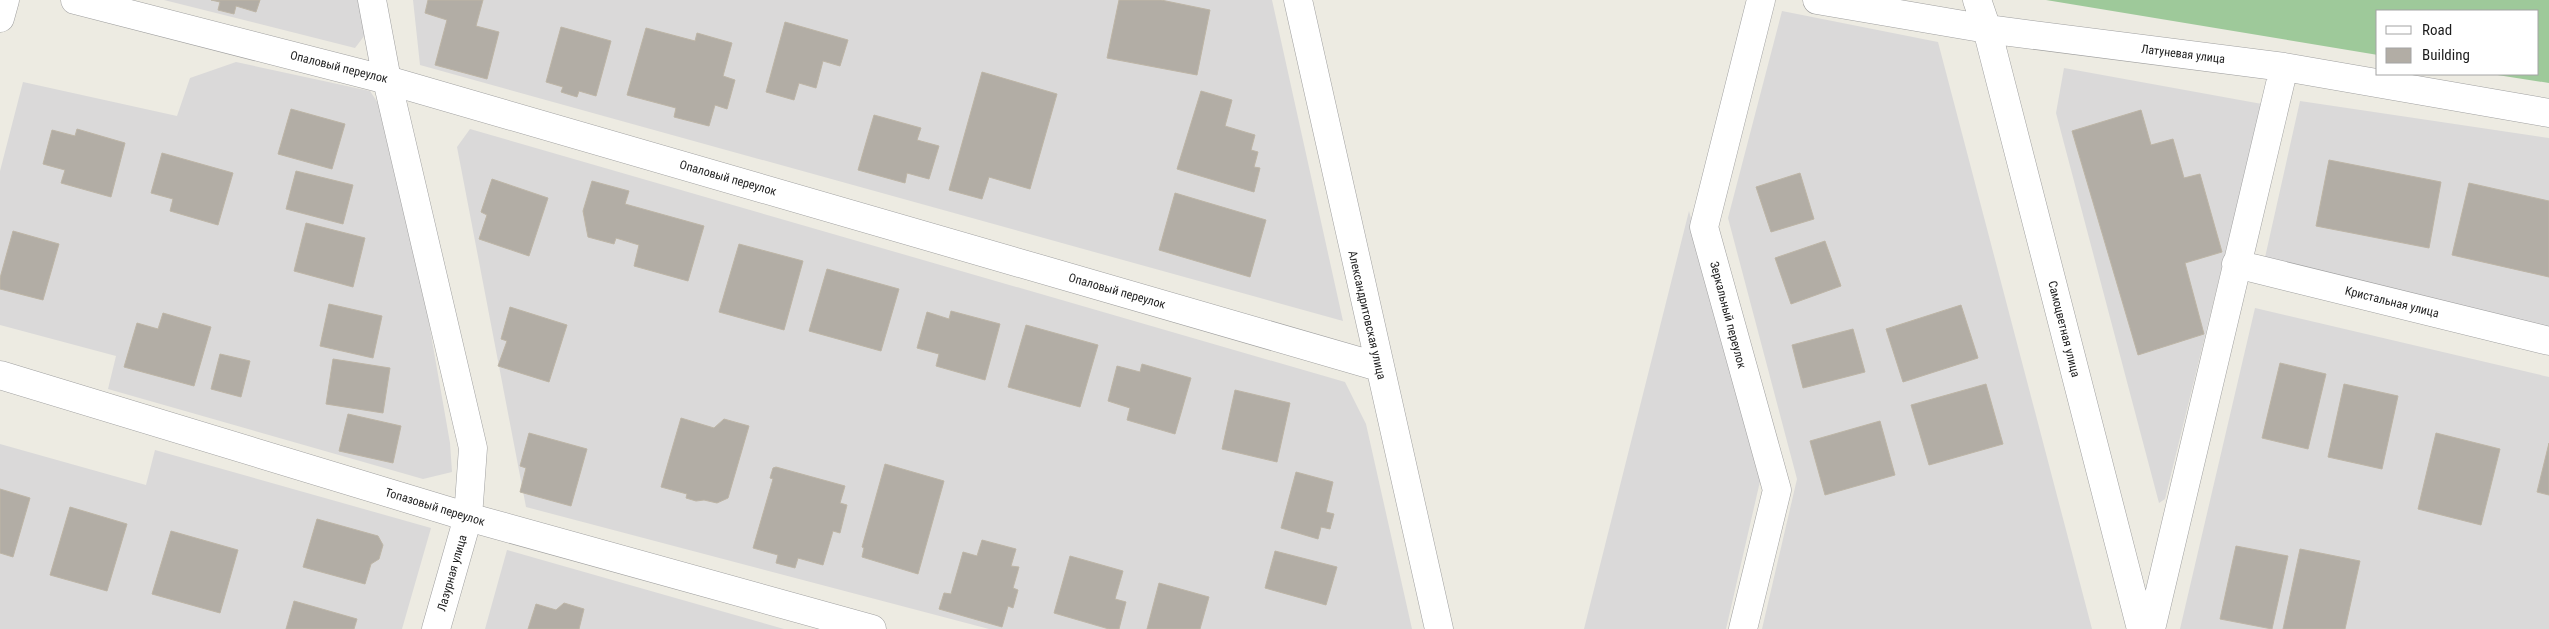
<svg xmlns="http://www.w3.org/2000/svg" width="2549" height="629" font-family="'Roboto Condensed',sans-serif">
<rect width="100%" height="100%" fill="#edebe2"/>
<path fill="#dad9d9" d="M164,0H362L368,31L355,48Z
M413,0H1272L1343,321L420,65Z
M1782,11L1938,42L2092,629H1762L1797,479L1728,218Z
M236,62L370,91L395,129L450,443L452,472L423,479L108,389L116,356L0,325V171L23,82L177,116L190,78Z
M2064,68L2262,104L2165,499L2159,503L2056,113Z
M2300,101L2549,138V327L2264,262Z
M470,129L1345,382L1366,424L1412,629H989L526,507L457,147Z
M1689,211L1761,477L1726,629H1584Z
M2255,308L2549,377V629H2180Z
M0,444L146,485L155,450L431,528L402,629H0Z
M507,550L784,629H485Z"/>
<path fill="#9ec99a" d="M2046,0H2549V83L2491,74H2538V11H2378V55Z"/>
<path fill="#b2ada5" stroke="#bdb5a6" d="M211,0H260L256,12L236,6L234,14L218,10L220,2Z
M428,0H483L476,26L499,32L487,79L435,65L447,20L425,13Z
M1119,0H1161L1210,10L1197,75L1107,58Z
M785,22L848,40L840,66L823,61L816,88L799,83L794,100L766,92Z
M561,27L611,41L596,96L579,91L577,97L561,92L563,87L546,82Z
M646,28L695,41L697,33L732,43L723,76L735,80L727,109L715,105L709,126L674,117L676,108L627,95Z
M982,72L1057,94L1030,189L989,177L982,199L949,190Z
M1201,91L1232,100L1225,126L1255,135L1251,150L1258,152L1254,167L1260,168L1254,192L1177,169Z
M291,109L345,124L332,169L278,154Z
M2141,110L2151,145L2173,139L2184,178L2200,174L2222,252L2185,263L2204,334L2138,355L2072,131Z
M874,115L921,128L917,140L939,146L929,179L907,173L905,183L858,170Z
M77,129L125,143L111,197L61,183L65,170L43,164L52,130L75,136Z
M162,153L233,173L218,225L170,211L173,199L151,193Z
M2329,160L2441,182L2429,248L2316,226Z
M296,171L353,185L343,224L286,209Z
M1800,173L1814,219L1771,232L1756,187Z
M492,179L548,198L529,256L479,239L487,215L481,212Z
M592,181L629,191L625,204L704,226L688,281L634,266L639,245L616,238L614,244L588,237L583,211Z
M2469,183L2549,201V277L2452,255Z
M1175,193L1266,220L1250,277L1159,250Z
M306,223L365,238L353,287L294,271Z
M13,231L59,244L43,300L0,289V278Z
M1825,241L1841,286L1791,304L1775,258Z
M739,244L803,261L784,330L719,312Z
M827,269L899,289L881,351L809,331Z
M329,304L382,316L373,358L320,346Z
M1961,305L1978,358L1903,382L1886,329Z
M510,307L567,325L549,382L498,366L507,341L501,339Z
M951,311L1000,324L985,380L936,366L939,354L917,348L927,312L949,319Z
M163,313L211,327L194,386L124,367L137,323L158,329Z
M1026,325L1098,345L1080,407L1008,387Z
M1853,329L1865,372L1803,388L1792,345Z
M220,354L250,361L241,397L211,389Z
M333,359L390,368L383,413L326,404Z
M2280,363L2326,374L2308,449L2262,438Z
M1142,364L1191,378L1175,434L1127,420L1130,408L1108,401L1117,366L1140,372Z
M1986,384L2003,444L1929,465L1911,405Z
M2344,384L2398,396L2382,469L2328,457Z
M1235,390L1290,403L1277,462L1222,449Z
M348,414L401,426L393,463L339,451Z
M681,418L714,428L724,419L749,426L728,498L717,503L704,500L696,501L686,498L687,494L661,487Z
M1880,421L1895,475L1825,495L1810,441Z
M529,433L587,449L571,506L520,492L526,468L520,466Z
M2436,433L2500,449L2481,525L2418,509Z
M2549,443V495L2537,492Z
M885,464L944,481L918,574L862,557L864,548L862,547Z
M776,467L845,486L840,503L847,505L840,533L833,531L823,565L798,558L795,568L776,563L778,555L753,548L773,479L770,478L773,468Z
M1296,472L1333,482L1326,512L1334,514L1330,529L1321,527L1318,539L1281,528Z
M0,489L30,498L13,557L0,553Z
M70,507L127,524L107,591L50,575Z
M317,519L378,536L383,545L379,559L371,564L365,584L303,567Z
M171,531L238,550L220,613L152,594Z
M982,540L1016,549L1011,566L1019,567L1013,588L1018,590L1013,608L1008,606L1002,627L939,609L944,593L951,594L963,552L977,556Z
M2236,546L2288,556L2272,629L2220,619Z
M2300,549L2360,561L2345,629H2283Z
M1275,551L1337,567L1326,605L1265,588Z
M1070,556L1123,571L1115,599L1126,602L1119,629H1109L1054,613Z
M1159,583L1209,597L1200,629H1147Z
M294,601L357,619L354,629H286Z
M564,603L584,609L579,629H528L536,604L556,610Z"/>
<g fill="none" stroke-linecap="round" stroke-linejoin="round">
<g stroke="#a0a0a0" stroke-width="29">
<path id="minor" d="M75,0L387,80L1379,367
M372,0L387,80L473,448L468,517L436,629
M1298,0L1439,629
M1817,0L1987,29L2284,67L2549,113
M1977,0L1987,29L2141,629
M0,18L5,0
M2236,264L2549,341
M0,375L468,517L872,629
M1743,629L1777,490L1704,227L1761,0
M2151,629L2284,67"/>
</g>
<use href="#minor" stroke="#fff" stroke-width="28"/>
</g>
<g text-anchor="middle" stroke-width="4.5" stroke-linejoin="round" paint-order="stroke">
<g font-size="12" fill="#1c1c1c" stroke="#fff">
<text transform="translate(2183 54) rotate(7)" y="4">Латуневая улица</text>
<text transform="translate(339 67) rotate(14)" y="4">Опаловый переулок</text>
<text transform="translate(728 178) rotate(16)" y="4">Опаловый переулок</text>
<text transform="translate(1117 291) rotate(16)" y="4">Опаловый переулок</text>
<text transform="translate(2392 302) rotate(14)" y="4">Кристальная улица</text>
<text transform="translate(1367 315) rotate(77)" y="4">Александритовская улица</text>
<text transform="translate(1728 315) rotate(75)" y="4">Зеркальный переулок</text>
<text transform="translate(2064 329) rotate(76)" y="4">Самоцветная улица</text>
<text transform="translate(435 507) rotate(17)" y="4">Топазовый переулок</text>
<text transform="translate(452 573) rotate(-74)" y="4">Лазурная улица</text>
</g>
</g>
<rect x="2376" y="10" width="162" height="65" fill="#ffffff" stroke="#a4a4a4"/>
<rect x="2386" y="26" width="25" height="8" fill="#ffffff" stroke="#a4a4a4"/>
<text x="2422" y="35" font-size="15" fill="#1c1c1c">Road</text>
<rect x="2386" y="48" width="25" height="15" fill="#b2ada5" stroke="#a4a4a4"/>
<text x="2422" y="60" font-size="15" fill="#1c1c1c">Building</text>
</svg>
